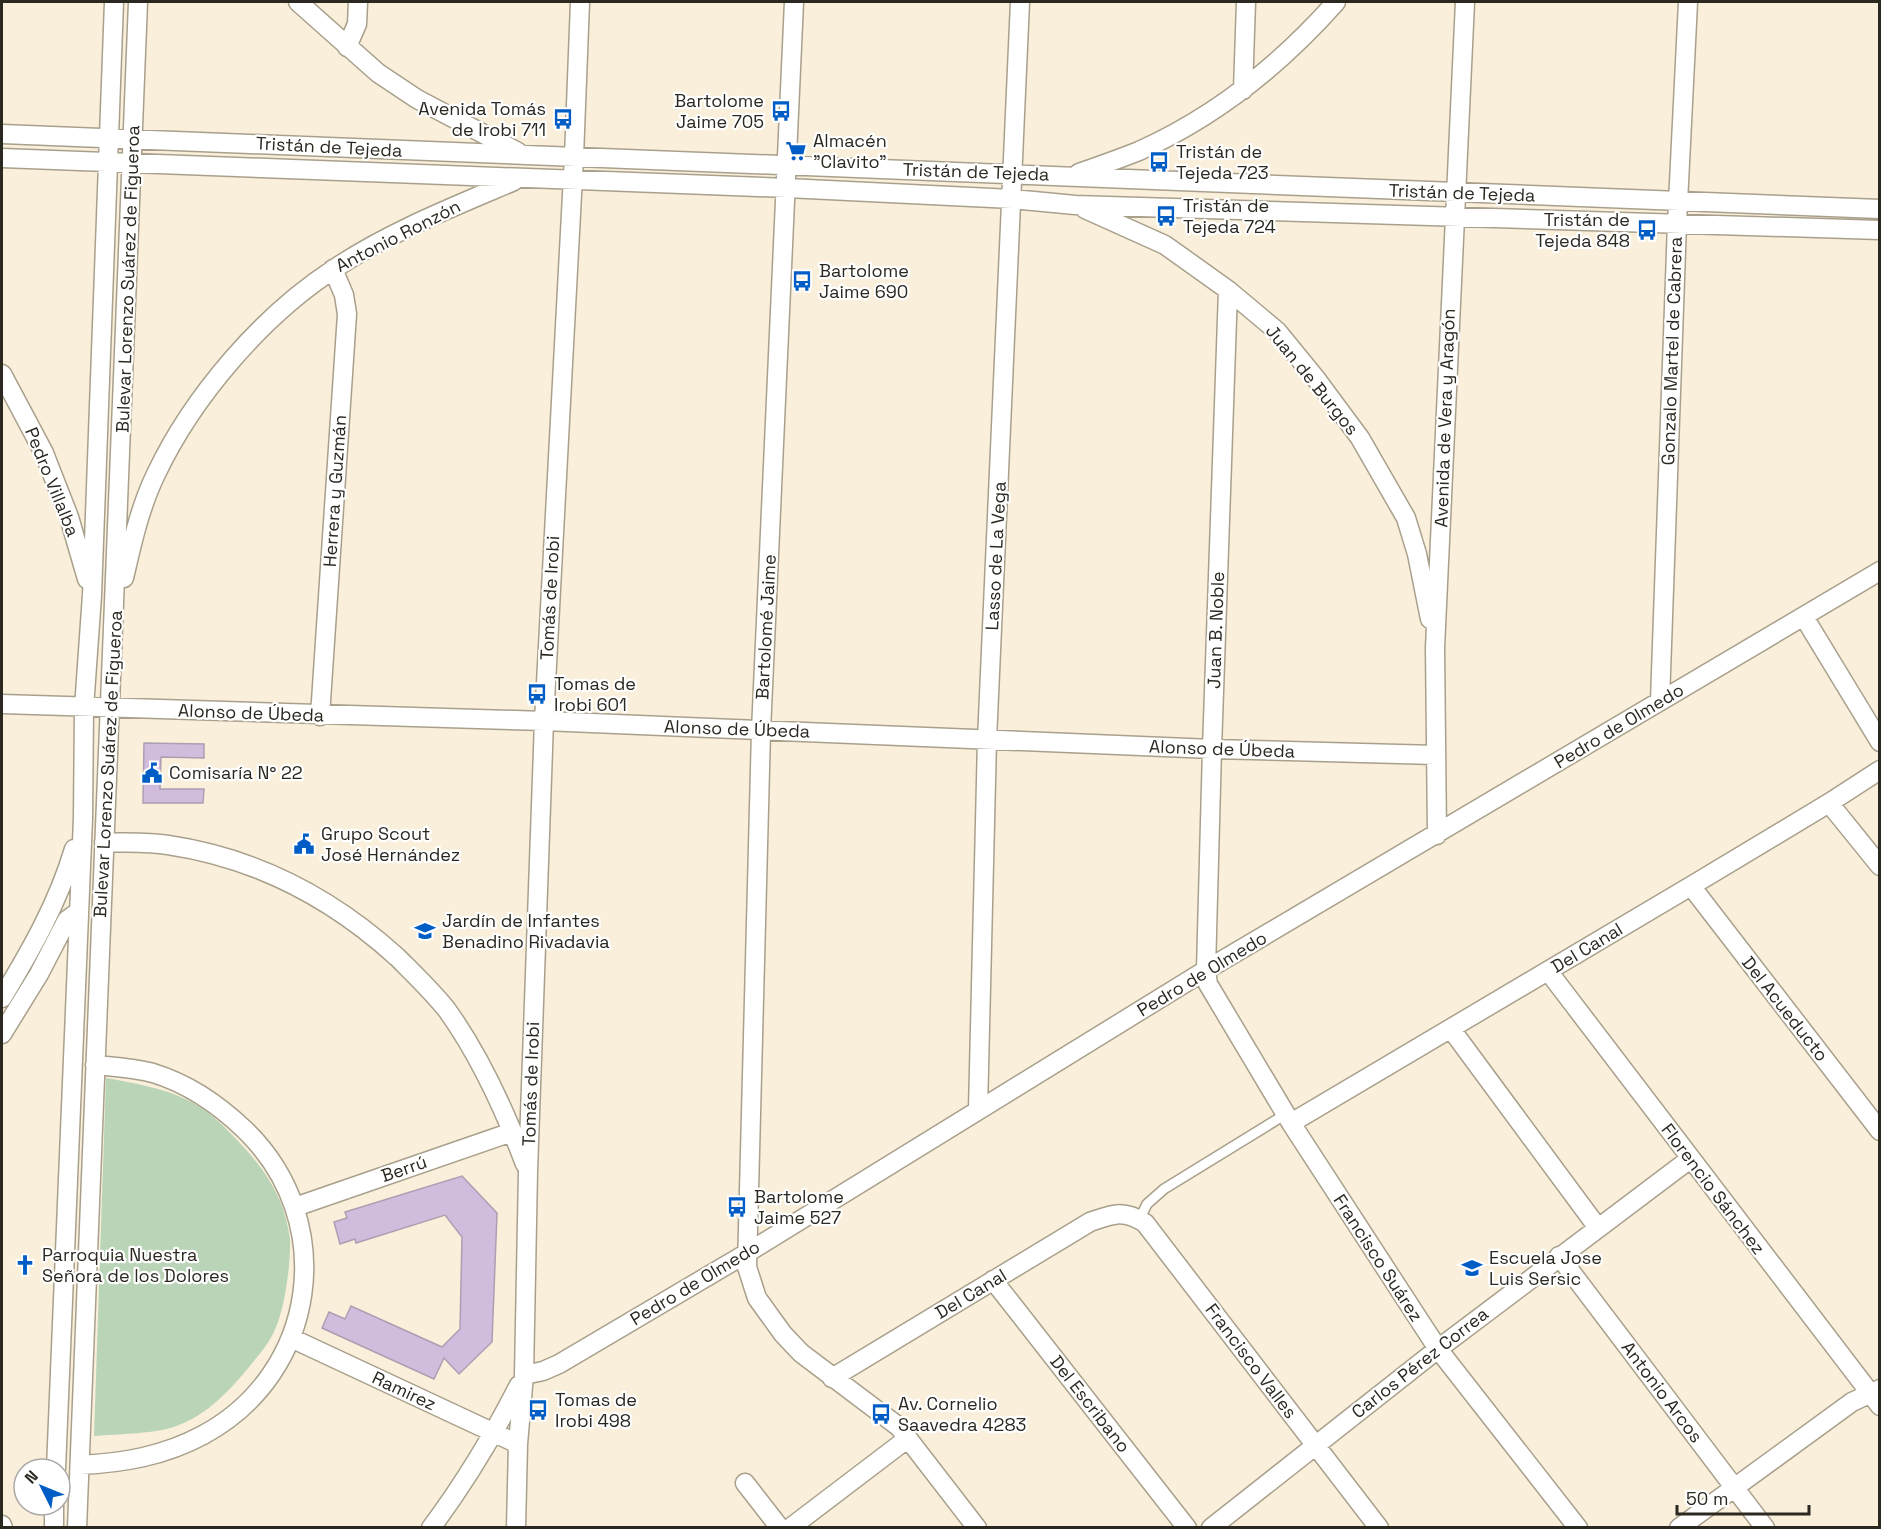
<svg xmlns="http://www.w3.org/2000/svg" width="1881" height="1529" font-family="'Space Grotesk',sans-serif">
<rect width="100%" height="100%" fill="#f9efda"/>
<path fill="#b9d4b7" d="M106,1078C133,1083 160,1087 185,1099C206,1108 223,1125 238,1141C257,1161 274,1183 283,1209C286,1218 289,1231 290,1240C291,1264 284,1314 273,1334C267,1346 257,1357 249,1367C230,1390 208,1414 179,1425C158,1434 117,1434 94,1436Z"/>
<path fill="#d0bcdc" stroke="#ab9fb2" stroke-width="1.5" d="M144,743L204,744V758L161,757L160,789H204L203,803H143Z
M462,1176L497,1213L492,1342L459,1374L444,1358L434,1379L322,1328L329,1312L345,1319L351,1306L442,1347L460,1329L462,1237L445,1215L356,1243L355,1239L340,1244L334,1222L347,1218L345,1212Z"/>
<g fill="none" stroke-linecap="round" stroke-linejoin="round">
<g stroke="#a9a08c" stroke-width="12">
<path id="service" d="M1139,1220L1147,1204L1164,1189L1286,1114"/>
</g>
<g stroke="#a9a08c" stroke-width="21">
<path id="minor" d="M298,2L378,73L417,99L518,152
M794,2L761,731L747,1267L757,1298L783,1334L801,1353L899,1427L977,1528
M347,47L357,24L358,2
M1243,90L1246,2
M2,134L1880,209
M2,158L787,188L1012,199L1075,205L1880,230
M1079,173C1099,166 1119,159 1139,151C1215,117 1281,64 1336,2
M1085,209L1165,245L1228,290L1277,331L1317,380L1360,438L1406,518L1417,554L1430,619
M1228,290L1212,749L1206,970L1208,984L1291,1123L1438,1349L1578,1528
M2,374L44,453L69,517L87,579
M124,578C132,543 140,507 156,474C193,396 262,316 334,269C389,232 453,207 514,181
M1804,617L1880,742
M1660,701L1677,223L1688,2
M2,704L544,721L1212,749L1436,755
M320,716L347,314L344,295L333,269
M1829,803L1880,866
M1437,835L1435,648L1465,2
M104,842C125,843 147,842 168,845C256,858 332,898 397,957C414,974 432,991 447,1010C480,1056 505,1111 525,1164
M1691,886L1880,1131
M1548,971L1880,1406
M2,998C31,950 58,903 74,849
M1451,1029L1598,1228
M2,1034L39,974L67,920L78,912
M978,1110L987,740L1020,2
M1291,1123L1691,886L1829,803L1880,770
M295,1207L512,1132
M1559,1256L1765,1528
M993,1280L1187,1528
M291,1338L518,1444
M524,1375L543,1371L559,1364L747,1253L1206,970L1880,571
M832,1378L1090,1222C1113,1214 1123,1209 1145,1223L1379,1528
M80,1465C123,1463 164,1456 203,1435C318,1373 339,1221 245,1130C219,1105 189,1084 153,1073C134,1068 115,1067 95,1065
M56,1469L83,818L84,708L92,595L114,2
M745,1483L780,1528
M2,1525L3,1528
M54,1528V1505
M77,1528L138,2
M431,1528C466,1481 493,1436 519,1385
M516,1528L518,1444L524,1375L528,1171L544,721L574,157L580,2
M790,1528L907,1439
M1211,1528L1438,1349L1690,1159
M1679,1528L1852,1402L1880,1389"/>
</g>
<use href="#service" stroke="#fff" stroke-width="9"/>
<use href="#minor" stroke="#fff" stroke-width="18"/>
</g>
<defs>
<g id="bus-bare" transform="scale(1.62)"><path d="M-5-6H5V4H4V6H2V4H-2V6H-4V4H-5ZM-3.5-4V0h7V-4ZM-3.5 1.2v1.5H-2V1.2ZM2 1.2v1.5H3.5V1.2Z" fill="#005dc6" stroke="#fff" stroke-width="2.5" paint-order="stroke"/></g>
<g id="supermarket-bare" transform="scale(1.62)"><path d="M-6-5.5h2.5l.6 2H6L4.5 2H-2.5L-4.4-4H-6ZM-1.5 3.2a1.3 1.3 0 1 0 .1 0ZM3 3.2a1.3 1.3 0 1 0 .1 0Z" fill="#005dc6" stroke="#fff" stroke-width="2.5" paint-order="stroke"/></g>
<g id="civic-bare" transform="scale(1.62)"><path d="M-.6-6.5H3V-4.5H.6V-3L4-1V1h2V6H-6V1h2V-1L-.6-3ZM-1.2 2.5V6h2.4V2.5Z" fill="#005dc6" stroke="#fff" stroke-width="2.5" paint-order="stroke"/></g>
<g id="school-bare" transform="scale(1.62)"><path d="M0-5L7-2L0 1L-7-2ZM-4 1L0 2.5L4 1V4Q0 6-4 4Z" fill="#005dc6" stroke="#fff" stroke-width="2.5" paint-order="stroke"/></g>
<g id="church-bare" transform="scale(1.62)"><path d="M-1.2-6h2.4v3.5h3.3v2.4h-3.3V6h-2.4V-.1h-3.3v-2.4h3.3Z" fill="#005dc6" stroke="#fff" stroke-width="2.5" paint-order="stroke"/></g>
</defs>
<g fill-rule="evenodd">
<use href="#bus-bare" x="781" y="111"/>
<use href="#bus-bare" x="563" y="119"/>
<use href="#supermarket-bare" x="796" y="151"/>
<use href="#bus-bare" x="1159" y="162"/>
<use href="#bus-bare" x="1166" y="216"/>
<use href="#bus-bare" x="1647" y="230"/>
<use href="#bus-bare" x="802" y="281"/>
<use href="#bus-bare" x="537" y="694"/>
<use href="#civic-bare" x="152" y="773"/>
<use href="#civic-bare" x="304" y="844"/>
<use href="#school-bare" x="425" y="931"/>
<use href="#bus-bare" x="737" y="1207"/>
<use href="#church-bare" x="25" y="1265"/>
<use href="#school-bare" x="1472" y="1268"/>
<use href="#bus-bare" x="538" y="1410"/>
<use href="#bus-bare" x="881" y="1414"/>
</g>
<g text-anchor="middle" stroke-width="4.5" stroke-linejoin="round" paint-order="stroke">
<g font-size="18" fill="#2b2820" stroke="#fff" text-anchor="start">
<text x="764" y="107" text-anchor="end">Bartolome<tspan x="764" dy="21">Jaime 705</tspan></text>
<text x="546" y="115" text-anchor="end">Avenida Tomás<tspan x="546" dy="21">de Irobi 711</tspan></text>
<text x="813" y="147">Almacén<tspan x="813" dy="21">"Clavito"</tspan></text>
<text x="1176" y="158">Tristán de<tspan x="1176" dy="21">Tejeda 723</tspan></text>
<text x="1183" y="212">Tristán de<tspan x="1183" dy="21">Tejeda 724</tspan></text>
<text x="1630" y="226" text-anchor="end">Tristán de<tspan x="1630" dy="21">Tejeda 848</tspan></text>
<text x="819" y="277">Bartolome<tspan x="819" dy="21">Jaime 690</tspan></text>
<text x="554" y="690">Tomas de<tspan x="554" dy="21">Irobi 601</tspan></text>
<text x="169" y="779">Comisaría N° 22</text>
<text x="321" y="840">Grupo Scout<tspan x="321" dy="21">José Hernández</tspan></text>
<text x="442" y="927">Jardín de Infantes<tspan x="442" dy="21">Benadino Rivadavia</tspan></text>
<text x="754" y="1203">Bartolome<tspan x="754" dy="21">Jaime 527</tspan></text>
<text x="42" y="1261">Parroquia Nuestra<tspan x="42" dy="21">Señora de los Dolores</tspan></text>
<text x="1489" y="1264">Escuela Jose<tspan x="1489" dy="21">Luis Sersic</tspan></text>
<text x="555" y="1406">Tomas de<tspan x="555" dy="21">Irobi 498</tspan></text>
<text x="898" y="1410">Av. Cornelio<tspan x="898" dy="21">Saavedra 4283</tspan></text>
</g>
<g font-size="18" fill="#2b2820" stroke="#fff">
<text transform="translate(329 147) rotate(3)" y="6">Tristán de Tejeda</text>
<text transform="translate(976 172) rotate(2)" y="6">Tristán de Tejeda</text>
<text transform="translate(1462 193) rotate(2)" y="6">Tristán de Tejeda</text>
<text transform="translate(398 236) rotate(-27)" y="6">Antonio Ronzón</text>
<text transform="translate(128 279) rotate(-88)" y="6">Bulevar Lorenzo Suárez de Figueroa</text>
<text transform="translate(1672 351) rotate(-88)" y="6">Gonzalo Martel de Cabrera</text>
<text transform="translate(1312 380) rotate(51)" y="6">Juan de Burgos</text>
<text transform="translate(1445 418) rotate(-88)" y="6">Avenida de Vera y Aragón</text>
<text transform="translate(52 482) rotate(68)" y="6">Pedro Villalba</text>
<text transform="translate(335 491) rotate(-86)" y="6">Herrera y Guzmán</text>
<text transform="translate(996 556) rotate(-87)" y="6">Lasso de La Vega</text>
<text transform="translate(550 598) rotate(-87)" y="6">Tomás de Irobi</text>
<text transform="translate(766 627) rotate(-87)" y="6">Bartolomé Jaime</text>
<text transform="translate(1216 630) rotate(-88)" y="6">Juan B. Noble</text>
<text transform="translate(251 713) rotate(2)" y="6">Alonso de Úbeda</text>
<text transform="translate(1619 726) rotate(-31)" y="6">Pedro de Olmedo</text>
<text transform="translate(737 729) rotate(2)" y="6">Alonso de Úbeda</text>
<text transform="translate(1222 749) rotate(2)" y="6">Alonso de Úbeda</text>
<text transform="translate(108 764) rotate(-87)" y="6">Bulevar Lorenzo Suárez de Figueroa</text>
<text transform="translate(1587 948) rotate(-31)" y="6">Del Canal</text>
<text transform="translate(1202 974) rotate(-31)" y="6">Pedro de Olmedo</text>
<text transform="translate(1785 1009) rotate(52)" y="6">Del Acueducto</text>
<text transform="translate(531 1084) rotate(-88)" y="6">Tomás de Irobi</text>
<text transform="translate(404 1169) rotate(-19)" y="6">Berrú</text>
<text transform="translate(1713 1189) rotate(53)" y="6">Florencio Sánchez</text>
<text transform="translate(1378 1258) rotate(57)" y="6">Francisco Suárez</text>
<text transform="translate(695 1283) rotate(-31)" y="6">Pedro de Olmedo</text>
<text transform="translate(971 1294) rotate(-31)" y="6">Del Canal</text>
<text transform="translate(1251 1361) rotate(53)" y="6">Francisco Valles</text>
<text transform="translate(1420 1363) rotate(-38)" y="6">Carlos Pérez Correa</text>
<text transform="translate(404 1391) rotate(25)" y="6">Ramirez</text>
<text transform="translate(1662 1392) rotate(53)" y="6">Antonio Arcos</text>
<text transform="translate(1090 1404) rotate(52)" y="6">Del Escribano</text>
</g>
</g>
<rect width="1881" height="1529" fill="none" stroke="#2b2820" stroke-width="6"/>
<g transform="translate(42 1487) rotate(313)"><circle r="28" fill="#ffffff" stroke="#aaa9a6" stroke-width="1.5"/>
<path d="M0-4.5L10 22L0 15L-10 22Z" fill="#005dc6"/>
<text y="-9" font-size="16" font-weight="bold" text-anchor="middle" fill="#2b2820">N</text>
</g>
<path d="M1677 1505v9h132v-9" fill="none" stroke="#2b2820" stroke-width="3"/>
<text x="1686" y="1505" font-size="18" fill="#2b2820" stroke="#ffffff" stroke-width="4.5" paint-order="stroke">50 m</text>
</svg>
